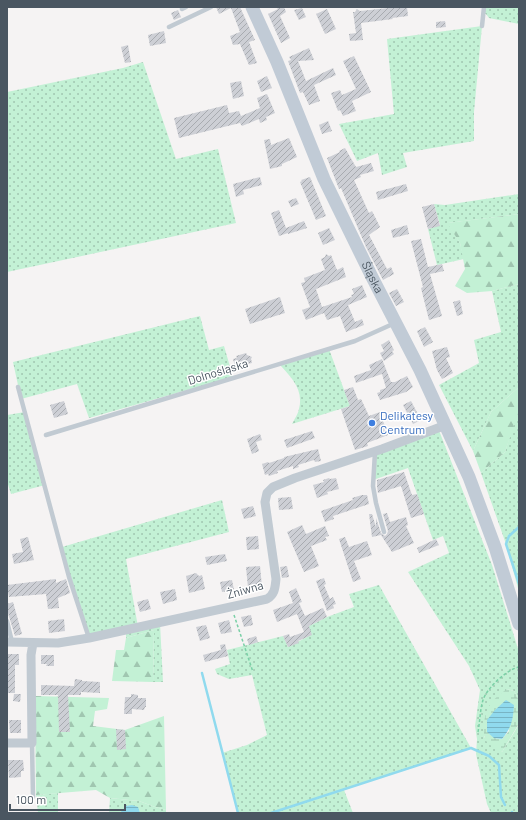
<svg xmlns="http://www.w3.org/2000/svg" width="526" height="820" font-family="Barlow,sans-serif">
<defs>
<pattern id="grass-dots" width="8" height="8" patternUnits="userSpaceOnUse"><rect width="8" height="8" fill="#c3f1d5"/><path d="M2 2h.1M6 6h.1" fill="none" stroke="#a0c6b0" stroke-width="1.8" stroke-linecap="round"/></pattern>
<pattern id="forest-firs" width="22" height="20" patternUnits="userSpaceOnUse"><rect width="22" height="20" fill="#c3f1d5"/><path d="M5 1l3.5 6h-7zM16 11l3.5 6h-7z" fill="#a0c6b0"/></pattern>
<pattern id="wetland-marsh" width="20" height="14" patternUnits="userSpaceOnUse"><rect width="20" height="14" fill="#c3f1d5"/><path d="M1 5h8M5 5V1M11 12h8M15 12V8" fill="none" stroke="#a0c6b0"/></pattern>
<pattern id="water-rules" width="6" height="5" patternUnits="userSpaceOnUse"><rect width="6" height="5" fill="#90daee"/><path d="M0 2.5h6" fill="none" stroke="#78b4c4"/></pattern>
<pattern id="building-hatch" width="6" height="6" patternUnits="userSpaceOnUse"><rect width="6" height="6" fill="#cdcfd5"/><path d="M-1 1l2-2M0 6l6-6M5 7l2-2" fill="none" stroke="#a8abb0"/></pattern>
</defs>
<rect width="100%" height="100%" fill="#f5f3f3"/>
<path fill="url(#grass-dots)" d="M484,7H519V24L489,18L486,14H483Z
M482,26L474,112V141L403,153L407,167L382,175L378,153L357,161L339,124L394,114L387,39Z
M143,62L176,159L218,149L236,223L7,272V92L123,68Z
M519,194V214L448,223L460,243L464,259L437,265L428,229L440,225L434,204L445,205Z
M519,284V387L491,412L473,451L439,385L479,363L474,340L501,332L492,291Z
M200,316L209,350L224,346L233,377L89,418L77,384L21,399L13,362Z
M329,349L350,406L292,424C294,420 298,414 299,409C304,389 291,377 279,364Z
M519,406V592L506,544L481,473L505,452Z
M25,412L45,485L11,494L7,481V415Z
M438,428L492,565L519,652V700L514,691L507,689L484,737L502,752L518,726L519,721V813H491L487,804L476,754L477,739L475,726L480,690L469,666L408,572L449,553L443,536L433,540L408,468L373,480L375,452Z
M222,500L229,532L126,559L138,627L160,623L163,682H153L154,630L126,638V630L89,638L62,547Z
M379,585L471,748L344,790L353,813H238L222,753L247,745L267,735L252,675L229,679L217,674L215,669L230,664L227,650L283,636L288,647L307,637L309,626L327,617L354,607L349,594Z
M58,793V813H38L36,795Z
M110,798L139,801L155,807L166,810V813H109Z"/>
<path fill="url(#forest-firs)" d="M519,214V284L492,291L467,293L455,286L465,269L460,243L447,223Z
M519,387V410L505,452L481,473L473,451L491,412Z
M154,630L153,682L112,681L116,650H124L126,638Z
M35,696L109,698L107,709L95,711L93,726L125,730L164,716L166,810L155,807L139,801L110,798L96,790L36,795Z"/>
<path fill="url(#wetland-marsh)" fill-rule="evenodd" d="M507,689L514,691L519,700L518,725L502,752C498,750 492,747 489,744C484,740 484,735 484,730C484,709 490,701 507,689ZM505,702L509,731L502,739L494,738L495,710Z"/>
<path fill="url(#water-rules)" d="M506,700L514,705C513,719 512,727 502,739L494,738L487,732V720L495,710Z
M132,805L138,807L140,813H120L126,806Z"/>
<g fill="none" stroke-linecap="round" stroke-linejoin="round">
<path stroke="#90daee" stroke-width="2.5" d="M519,527L509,536L506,544L519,584
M202,673L238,813
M512,812V813
M271,813L471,748L489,756L499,765L501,797L505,805"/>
</g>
<path fill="url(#building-hatch)" d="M216,7H240L255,40L249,42L257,63L249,65L240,44L233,45L230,36L240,32L231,8L219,14Z
M276,7H284L286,12L280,16L290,38L281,43L268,14L278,9Z
M398,7H407L408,16L392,18L393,19L361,23L363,40L350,41L349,34L356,33L353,12H355L357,9L360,11Z
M302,8L306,17L299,20L294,10Z
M327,9L336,29L325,34L316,14Z
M178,10L181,17L174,20L171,13Z
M445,21L446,27L436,28V22Z
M164,31L166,43L150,46L148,35Z
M128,45L131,62L125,63L121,47Z
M309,48L314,60L298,61L306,81L333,68L336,75L314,85L320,101L309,105L303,92L300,93L288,61L291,60L289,57Z
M354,56L371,92L352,101L356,111L343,116L340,110L338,111L331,93L340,90L342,95L356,89L343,61Z
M267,76L272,88L261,92L257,81Z
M241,81L244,96L233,99L230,83Z
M267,94L275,113L266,117L267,120L260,123L259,119L242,126L240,123L179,138L174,118L227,105L229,113L239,111L241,116L260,108L257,98Z
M328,121L332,131L322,134L319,125Z
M289,138L297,157L282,164V166L270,169L264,140L270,139L271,145Z
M345,148L356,167L371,163L374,171L360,175L361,177L354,180L369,213L372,211L380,227L369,235L387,269L391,267L394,274L383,280L366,247L341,188L339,189L327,158L340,152L339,151Z
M260,177L262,185L243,190L244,194L236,197L233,184Z
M310,177L326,216L316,220L300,182L302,181L301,180Z
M406,184L408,191L378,200L376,192Z
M296,198L299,204L291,207L288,201Z
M434,204L440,226L428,229L422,207Z
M279,210L286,228L304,221L307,228L288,234V233L279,236L271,213Z
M407,225L409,234L393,238L391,230Z
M329,228L335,240L323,245L318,233Z
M421,239L428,267L442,264L444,271L430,274L442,316L429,320L421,288L423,287L411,241Z
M326,254L329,256L331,255L337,270L343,267L346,277L316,289L322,307L352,297L351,295L354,294L352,289L362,285L367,297L348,305L355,322L362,319L364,325L346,332L340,316L327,320L324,313L306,320L302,310L310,307L301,283L305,282L304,278L325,270L321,259L325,257Z
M397,289L404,302L396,306L389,293Z
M280,297L285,313L250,324L245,309Z
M460,300L463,314L457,316L453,302Z
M425,327L433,342L424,347L417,331Z
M389,340L394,350L392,351L394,354L384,361L380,353L384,351L381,345Z
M447,347L450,357L446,358L453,373L442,379L437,370L432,351Z
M246,353L247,355L252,357L251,359L252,363L239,366V365L235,366L233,359L237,358L236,356Z
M382,359L391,382H395L407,376L413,387L406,392L380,400L377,393L380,392V390L386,388L382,374L356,383L354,376L371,370L369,365Z
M353,387L358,400L361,399L369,416L380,412L388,435L367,443L368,446L355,450L341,409L350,406L344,390Z
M64,401L68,414L54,418L50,405Z
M411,401L421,420L413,424L403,405Z
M312,431L315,438L287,448L284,440Z
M260,434L262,440L256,442L259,451L252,454L247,439Z
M318,449L321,461L315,462L314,460L298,465L299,467L293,469V466L277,471L278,473L269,476L268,474L265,475L262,464L268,462L269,463L284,458V457Z
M404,472L412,495L417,494L424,514L411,518L401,486L378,493L377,486V480Z
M329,478L330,479L336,478L339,489L327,492L328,494L317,498L313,485L324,482L323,480Z
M362,495H367L369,504L333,516L334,519L325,522L321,511L353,500L352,498Z
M291,497L293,509L279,510L278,498Z
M253,506L256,516L244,519L241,509Z
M387,513L390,522L406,517L408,525L406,526L414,543L392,552L381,535L372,537L369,514H372L376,527V518L381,533L385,536L387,534L388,531L383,514Z
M302,525L306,534L325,526L329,536L325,537L327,540L311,546L319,566L304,572L287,532Z
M258,536L259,549L247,550L246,537Z
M28,537L34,560L14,564L12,554L23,552L20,539Z
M345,537L349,547L367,541L372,555L354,561L361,579L353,582L339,539Z
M436,539L439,545L419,553L417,548Z
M225,554L227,561L207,565L205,557Z
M260,566L262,587L248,588L246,567Z
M287,566L289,577L282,578L280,567Z
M196,573L199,576L202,575L205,589L189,593L186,576Z
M324,578L326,584L324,585L330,599L333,597L336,604L333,605L334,608L327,611L316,581Z
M56,579V583L66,579L70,593L58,598L59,608L48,609L46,594L9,597L7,585Z
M232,580L234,590L222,592L220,582Z
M296,588L302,602L299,603L305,616L323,608L327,617L309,626L312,635L298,641L299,643L288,647L283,636L289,634L290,637L304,632L297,614L277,622L273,610L293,603L289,592Z
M175,589L177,600L163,604L160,592Z
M148,599L151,609L140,612L137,602Z
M13,602L22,634L15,636L7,610V604Z
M251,615L253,625L244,627L241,617Z
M64,619L65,631L49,633L48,621Z
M229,620L232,632L221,634L218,623Z
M206,625L210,638L200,641L196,627Z
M256,636L258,642L249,645L247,639Z
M225,644L228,656L205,662L203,655L221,650L220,645Z
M8,654H19V665H15V693H7Z
M41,655H54V666H46L47,664H41Z
M75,679L82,680V681L100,682V693L81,692V695H68L70,732H59L58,695H41V685L74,686Z
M14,694H21L20,702L13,701Z
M131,694L138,695V698H146V707H145L144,710L132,709V714H124L125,697H131Z
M9,720H21V733H10Z
M116,729L125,730L126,749L117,750Z
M8,760H23L24,771H21V777L9,778Z"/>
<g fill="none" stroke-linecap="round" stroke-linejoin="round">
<path stroke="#7ad0a6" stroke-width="1.5" stroke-dasharray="3 2" stroke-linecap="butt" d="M234,615L253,672
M478,732C480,721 480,710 483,700C487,688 506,670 519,667"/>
<path stroke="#c1cad2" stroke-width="4.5" d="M182,9L186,7
M482,26L484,7
M169,27L211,7
M18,387L69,577L89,638
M46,435L332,348L355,341L395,323
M375,452L373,486L376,503L384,532
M7,621L12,642
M32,743L33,797"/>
<path stroke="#c1cad2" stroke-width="9" d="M7,642L58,643L89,638L267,599C275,594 275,588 276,579L265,502L267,493L273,487L295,478L382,449L446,425
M7,743H32L31,655L33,643"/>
<path stroke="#c1cbd6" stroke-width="13" id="s1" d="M252,7L277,62L324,179L372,277L420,370L469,477L495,547L519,624"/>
</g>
<circle fill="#3f7fe0" stroke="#fff" stroke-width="1.5" cx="372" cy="423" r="4"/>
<g text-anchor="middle" stroke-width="3" stroke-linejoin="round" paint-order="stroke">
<g font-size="12" fill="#4a5661" stroke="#fff">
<text dy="4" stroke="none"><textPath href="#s1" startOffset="296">Śląska</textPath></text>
<text transform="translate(218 372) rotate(-17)" y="4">Dolnośląska</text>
<text transform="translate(245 590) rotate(-16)" y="4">Żniwna</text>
</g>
<g font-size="12" fill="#366cbe" stroke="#fff" text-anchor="start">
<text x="380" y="420">Delikatesy<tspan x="380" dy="14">Centrum</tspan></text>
</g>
</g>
<rect width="526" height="820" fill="none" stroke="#4a5661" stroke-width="16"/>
<path d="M10 804v6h115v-6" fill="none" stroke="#4a5661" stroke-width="2"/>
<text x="16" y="804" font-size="12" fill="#4a5661" stroke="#ffffff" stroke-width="3" paint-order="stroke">100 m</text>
</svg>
